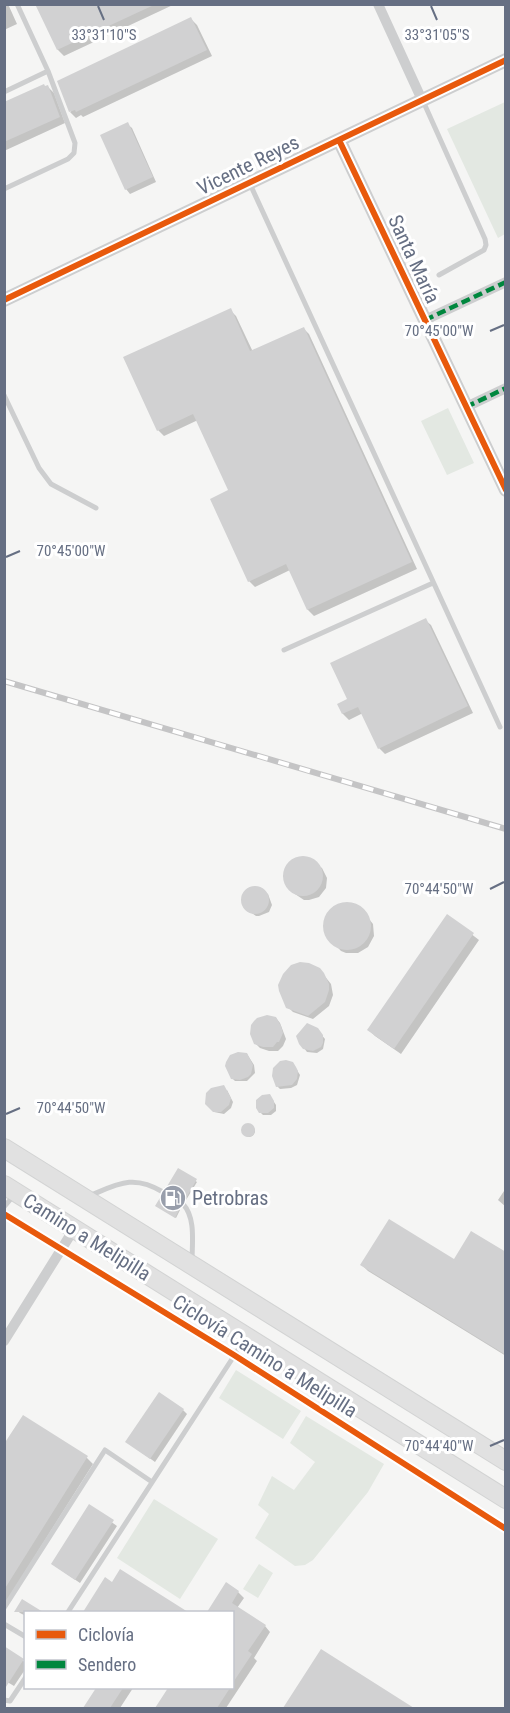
<svg xmlns="http://www.w3.org/2000/svg" width="510" height="1713" font-family="'Roboto Condensed',sans-serif">
<rect width="100%" height="100%" fill="#f5f5f4"/>
<path fill="#e3e8e2" d="M505,102V234L498,238L447,129Z
M448,408L474,463L447,475L421,421Z
M236,1370L301,1411L283,1439L219,1398Z
M306,1416L384,1464L368,1492L313,1560L305,1565L295,1566L255,1538L269,1514L258,1505L272,1476L294,1490L315,1462L290,1443Z
M154,1499L218,1539L180,1599L117,1558Z
M259,1564L273,1573L258,1598L243,1589Z"/>
<path fill="#0003" d="M4,4H8L17,24L4,30Z
M37,4H175L64,56L58,50Z
M191,19L197,25L212,56L83,117L81,115L76,118L70,112Z
M48,87L54,93L65,123L4,151V104Z
M127,124L132,128L156,182L130,194L126,189Z
M230,310L236,316L253,352L303,328L309,334L417,569L314,616L308,610L290,570L255,587L249,581L230,491L198,420L164,436L158,430Z
M425,620L431,625L473,713L385,754L379,748L363,713L349,720L343,714L339,705L349,700Z
M307,858L322,868L327,878L326,888L319,897L309,900H304L295,894L290,889L287,885L284,874L288,865L292,861L297,859Z
M258,887L268,894L272,905L269,912L259,916H256L246,909L242,898L248,889Z
M344,904L356,906L361,909L373,924L374,936L368,947L358,953H346L341,951L327,936L325,931L326,919L328,914L338,906Z
M448,916L479,940L401,1054L375,1036L369,1030Z
M323,974L331,984L333,995L329,1006L313,1019L293,1012L288,1007Z
M276,1018L280,1023L286,1039L283,1046L278,1051H269L260,1048L255,1043Z
M320,1033L325,1039L323,1049L317,1053L307,1052L304,1048Z
M247,1054L254,1065L255,1073L247,1081H235L232,1078Z
M295,1067L300,1075L297,1085L291,1088L280,1089L277,1086Z
M227,1090L233,1102L231,1108L224,1114L214,1112L211,1109Z
M272,1099L276,1105V1111L271,1115H263L260,1112Z
M243 1131a6 6 0 1 1 12 0a6 6 0 1 1-12 0Z
M179,1170L197,1182L186,1200H183L179,1203V1207L180,1210L176,1218L157,1206L168,1196Z
M506,1188V1207L498,1200Z
M506,1254V1356L368,1271L362,1265L454,1261Z
M183,1410L187,1414L155,1462L127,1442Z
M23,1417L87,1458L93,1464L4,1605V1447Z
M89,1506L117,1526L80,1583L52,1564Z
M106,1579L112,1584L178,1608L183,1612H85Z
M238,1592L244,1598L237,1608L265,1626L270,1632L254,1658L257,1661L226,1708H156L170,1688H232V1612H211L210,1611Z
M23,1601L40,1612H26V1616L20,1613L17,1610Z
M4,1648L26,1663V1668L14,1686L4,1680Z
M321,1651L411,1708H285Z
M98,1688H133L120,1708H84Z"/>
<path fill="#d1d1d2" d="M35,4H156L57,50Z
M191,17L207,50L76,112L75,110L69,112L57,81Z
M44,84L45,86L48,85L60,117L4,142V102Z
M128,122L153,177L125,190L100,135Z
M231,308L250,351L304,327L412,562L307,610L286,564L248,582L210,499L228,490L193,414L157,431L123,357Z
M426,618L468,706L378,749L358,707L342,714L337,704L347,699L330,663Z
M283 876a20 20 0 1 1 40 0a20 20 0 1 1-40 0Z
M241 900a14 14 0 1 1 28 0a14 14 0 1 1-28 0Z
M323 926a24 24 0 1 1 48 0a24 24 0 1 1-48 0Z
M447,914L474,933L394,1049L367,1030Z
M300,962L309,963L320,968L324,973L329,984V990L325,1002L308,1016L286,1008L279,991L278,985L283,974L291,965Z
M267,1015L276,1017L281,1026L283,1033L279,1042H277L273,1047H263L254,1044L250,1034L251,1025L254,1021L257,1018Z
M307,1023L318,1028L323,1035V1043L321,1047L313,1051L303,1049L299,1044L296,1036Z
M238,1052L247,1053L253,1065L251,1074L248,1077L240,1080L231,1079L225,1066L226,1062L230,1055Z
M286,1060L293,1062L296,1067L298,1071L297,1079L292,1085L276,1087L272,1076L273,1068L280,1061Z
M224,1085L231,1098L229,1105L221,1112H213L205,1104L206,1093L211,1088Z
M270,1094L274,1101V1108L268,1113H259L256,1108V1100L262,1095Z
M241 1130a7 7 0 1 1 14 0a7 7 0 1 1-14 0Z
M178,1168L197,1179L185,1200L182,1199L179,1202L178,1205L180,1208L175,1218L155,1206L161,1196L164,1197L167,1195L168,1191L166,1188Z
M389,1219L454,1259L471,1231L506,1252V1355L360,1265Z
M159,1392L184,1409L150,1459L125,1442Z
M23,1415L88,1456L4,1590V1444Z
M89,1504L114,1520L75,1580L51,1564Z
M120,1569L188,1612H83L105,1577L112,1582Z
M226,1582L239,1591L232,1603L266,1625L248,1651L252,1654L232,1684V1612H207Z
M22,1599L43,1612H14Z
M4,1646L24,1659L4,1690Z
M321,1649L414,1708H283Z
M96,1688H123L110,1708H83Z
M168,1688H230L217,1708H155Z"/>
<g fill="none" stroke-linecap="round" stroke-linejoin="round">
<g stroke="#d2d3d3" stroke-width="20">
<path id="primary" d="M4,1148L506,1461
M4,1185L506,1499"/>
</g>
<path stroke="#cdcecf" stroke-width="5" d="M4,92L48,71L17,4
M423,101L485,239L486,245L484,250L439,275
M250,184L500,727
M4,189L68,159L74,153L75,143L48,71
M4,395L39,468L51,484L96,508
M284,650L433,583
M89,1196C118,1184 133,1174 163,1192
M183,1204C196,1218 192,1243 192,1262
M4,1207L15,1194
M4,1608L105,1450L152,1482
M68,1612L245,1339
M4,1624L26,1637
M4,1700L10,1701L26,1677"/>
<path stroke="#cdcecf" stroke-width="10" d="M378,4L422,100
M425,320L506,282
M466,407L506,388
M4,1341L74,1229"/>
<path stroke="#cdcecf" stroke-width="14" d="M339,140L506,490
M4,300L506,60"/>
<use href="#primary" stroke="#e1e1e1" stroke-width="18"/>
<g stroke="#c4c4c5" stroke-width="6">
<path id="rail" d="M4,681L506,829"/>
</g>
<use href="#rail" stroke="#fff" stroke-width="4" stroke-dasharray="11" stroke-linecap="butt"/>
<path stroke="#00873e" stroke-width="4.5" stroke-dasharray="9 4.5" stroke-linecap="butt" d="M425,320L506,282
M466,407L506,388"/>
<g stroke="#fff" stroke-width="10">
<path id="cycleway" d="M339,140L506,490
M4,300L506,60
M4,1214L234,1355L506,1529"/>
</g>
<use href="#cycleway" stroke="#e8590c" stroke-width="6"/>
</g>
<path fill="none" stroke="#666f83" stroke-width="2" d="M98,6L104,20M431,6L437,20M490,331L504,325M6,557L20,551M490,889L504,882M6,1114L20,1108M490,1446L504,1440"/>
<defs>
<g id="fuel-disc" transform="scale(1.35)"><circle r="9.5" fill="#989eab" stroke="#fff"/><path d="M-5.5-6h7V0h2V4h1.3V-2.5L3-4.5l.8-.8L6-3V5H2.5V1h-1V6h-7ZM-4.2-4.7v3.2H.2V-4.7Z" fill="#fff"/></g>
</defs>
<g fill-rule="evenodd">
<use href="#fuel-disc" x="173" y="1198"/>
</g>
<g text-anchor="middle" stroke-width="6" stroke-linejoin="round" paint-order="stroke">
<g font-size="20" fill="#666f83" stroke="#fff">
<text transform="translate(248 165) rotate(-26)" y="7">Vicente Reyes</text>
<text transform="translate(414 259) rotate(65)" y="7">Santa María</text>
<text transform="translate(87 1237) rotate(32)" y="7">Camino a Melipilla</text>
<text transform="translate(265 1356) rotate(32)" y="7">Ciclovía Camino a Melipilla</text>
</g>
<g font-size="20" fill="#666f83" stroke="#fff" text-anchor="start">
<text x="192" y="1205">Petrobras</text>
</g>
</g>
<g font-size="15" text-anchor="middle" fill="#666f83" stroke="#fff" stroke-width="6" stroke-linejoin="round" paint-order="stroke">
<text x="104" y="40">33°31'10"S</text>
<text x="437" y="40">33°31'05"S</text>
<text x="439" y="336">70°45'00"W</text>
<text x="71" y="556">70°45'00"W</text>
<text x="439" y="894">70°44'50"W</text>
<text x="71" y="1113">70°44'50"W</text>
<text x="439" y="1451">70°44'40"W</text>
</g>
<rect width="510" height="1713" fill="none" stroke="#666f83" stroke-width="12"/>
<rect x="24" y="1611" width="210" height="78" fill="#ffffff" stroke="#c2c5cd" stroke-width="1.5"/>
<rect x="36" y="1630" width="30" height="9" fill="#e8590c" stroke="#c2c5cd" stroke-width="1.5"/>
<text x="78" y="1641" font-size="18" fill="#666f83">Ciclovía</text>
<rect x="36" y="1660" width="30" height="9" fill="#00873e" stroke="#c2c5cd" stroke-width="1.5"/>
<text x="78" y="1671" font-size="18" fill="#666f83">Sendero</text>
</svg>
